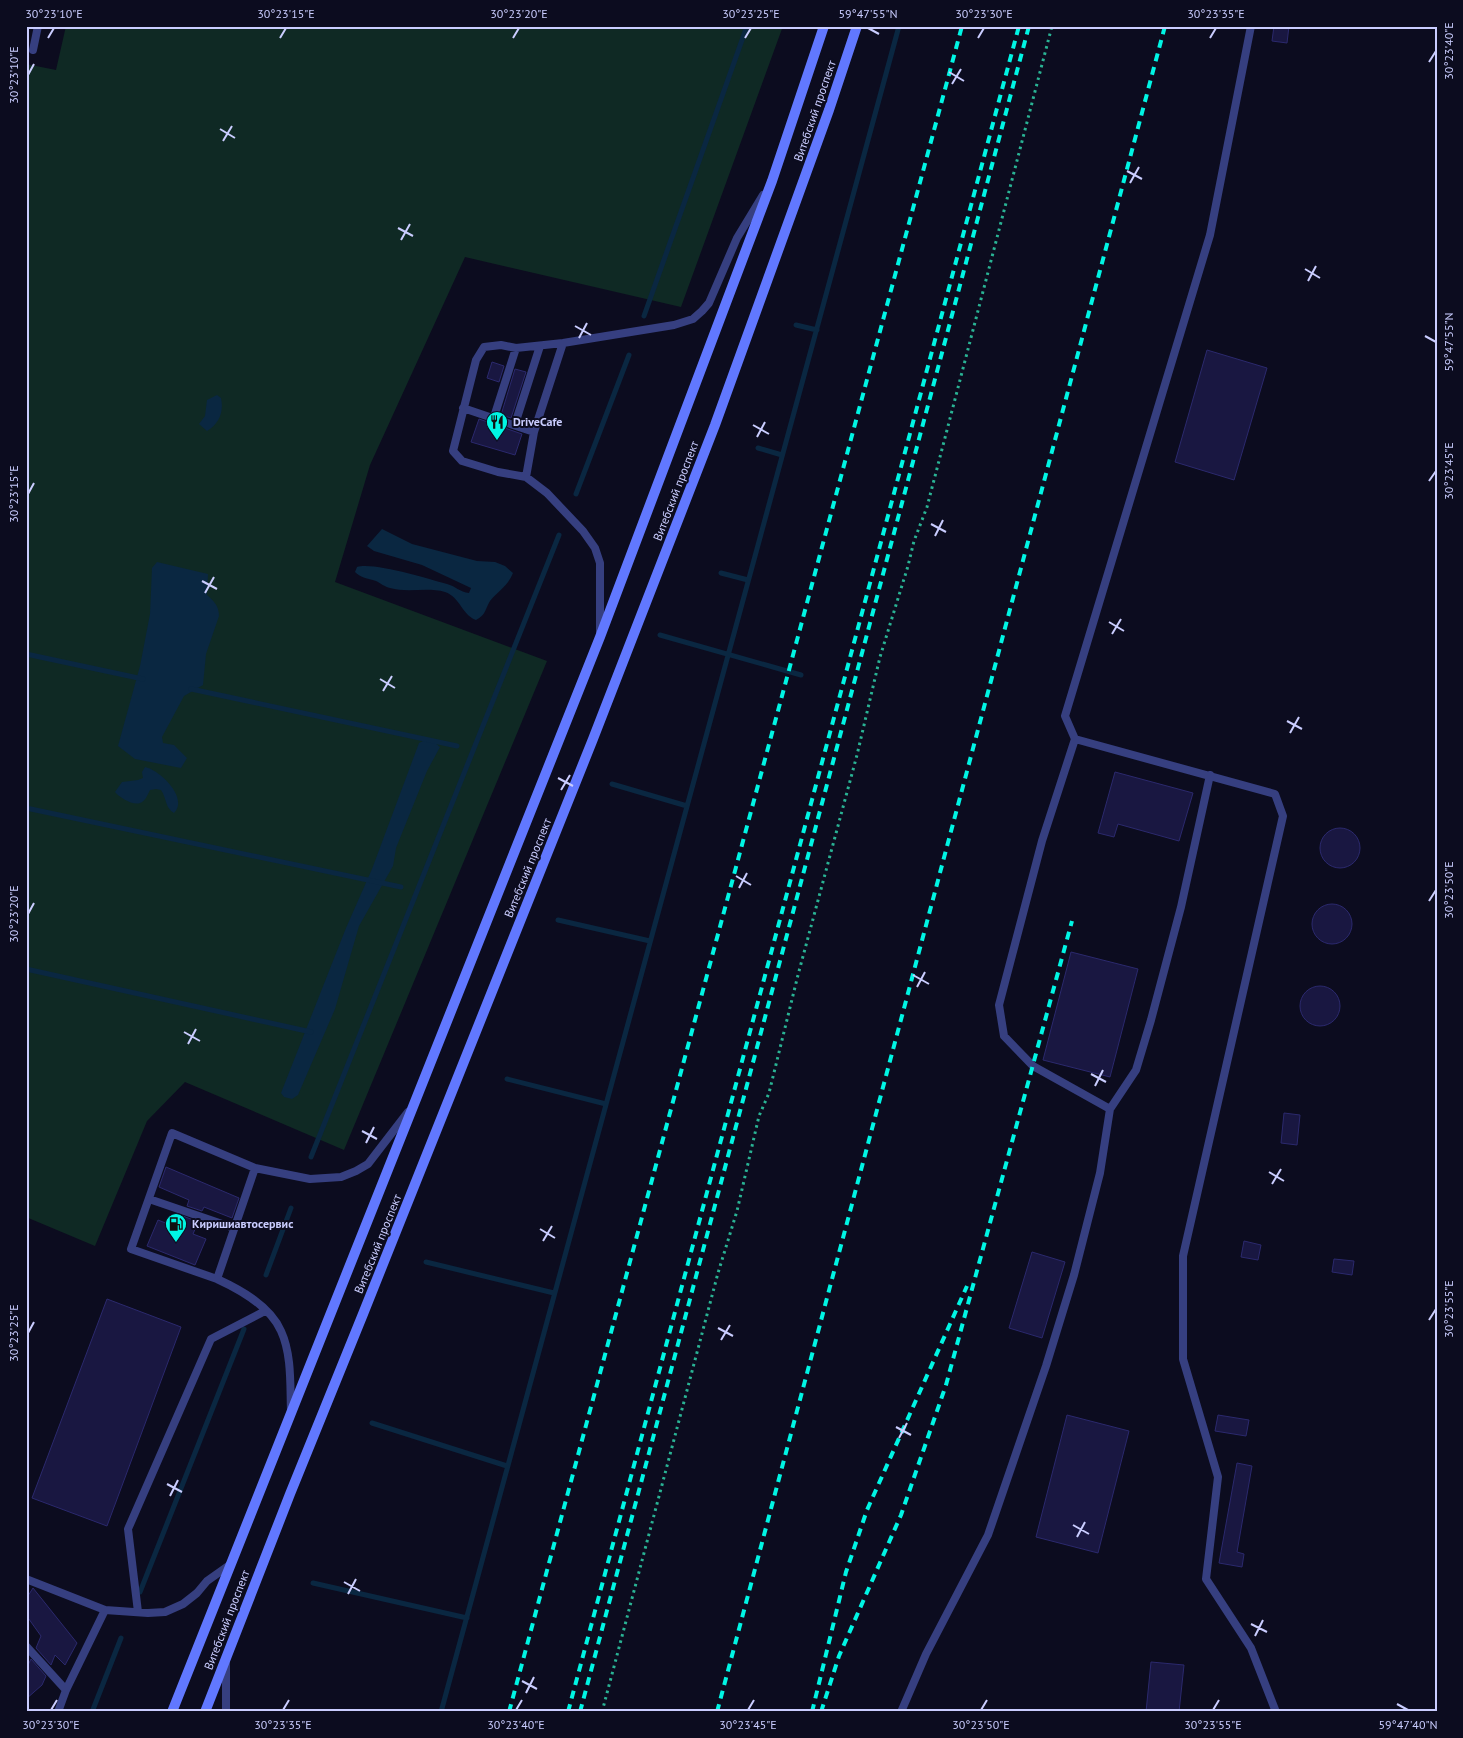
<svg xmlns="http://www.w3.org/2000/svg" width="1463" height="1738" font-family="'PT Sans',sans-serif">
<rect width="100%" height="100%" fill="#0c0c1f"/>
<path fill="#0f2924" d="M66,26H783L681,307L465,257L370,465L335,582L547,661L344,1150L185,1082L147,1121L95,1246L26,1217V64L56,70Z"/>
<path fill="#0a2741" d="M217,395L221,398C224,412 219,424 207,431L199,424L205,416L207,400Z
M382,529L412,544L477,561L495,562L505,566L513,573C507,587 499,590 490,601C485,609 486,615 476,620C462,615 460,597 445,592C428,587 407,593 390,588C385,587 380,583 376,581C367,578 361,578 355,572L357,567C374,562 428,579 447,584C455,586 460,592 469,593L471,588L422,565L374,551L367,546Z
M157,562L208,574L207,595C214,601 219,606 219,616L206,654L203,685L184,696L162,737L163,743L174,745L187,758L181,768L135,759L118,746L140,666L150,614L152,568Z
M429,738L440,747L427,771L396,848L393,866L359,926L335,1009L298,1095L292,1099L284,1097L281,1093L346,928L372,869L419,743Z
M145,767C160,770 189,798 174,813C165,808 167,799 161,790L156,789L150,790C148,794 145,802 140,803C133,806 119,797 115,792L122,782L138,780L143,778L142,772Z"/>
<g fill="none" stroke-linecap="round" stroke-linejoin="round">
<path stroke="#0a2741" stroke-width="5" d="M644,316L747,26
M796,325L817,330
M758,448L782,455
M576,494L629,355
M721,573L748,580
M660,635L801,675
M26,654L143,679
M191,689L457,746
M612,784L687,806
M26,808L401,887
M558,920L650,941
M26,969L311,1032
M507,1079L606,1104
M311,1157L559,535
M426,1262L554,1293
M266,1275L291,1208
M372,1423L507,1466
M313,1583L467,1618
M140,1592L244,1329
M92,1712L121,1638
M441,1712L899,26"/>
</g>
<path fill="#191741" stroke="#2b296d" d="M1274,26H1289L1287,43L1272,41Z
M1207,350L1267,368L1234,480L1175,462Z
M492,362L504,366L499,382L487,378Z
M515,369L526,372L511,418L501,415Z
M479,419L522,434L515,455L471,442Z
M1115,772L1193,793L1179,841L1118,824L1114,837L1098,833Z
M1320 848a20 20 0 1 1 40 0a20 20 0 1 1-40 0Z
M1312 924a20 20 0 1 1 40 0a20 20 0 1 1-40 0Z
M1071,952L1138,969L1110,1077L1043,1060Z
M1300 1006a20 20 0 1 1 40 0a20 20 0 1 1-40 0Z
M1284,1113L1300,1115L1297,1145L1281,1143Z
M166,1167L239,1198L232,1218L204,1207L202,1211L187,1206L189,1200L159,1187Z
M183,1216L198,1222L193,1234L206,1239L195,1265L147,1246L158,1220L178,1228Z
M1244,1241L1261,1245L1258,1260L1241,1257Z
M1032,1252L1065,1262L1042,1338L1009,1328Z
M1334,1259L1354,1261L1352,1275L1332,1272Z
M107,1299L181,1327L107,1526L32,1498Z
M1067,1415L1129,1431L1098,1553L1036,1537Z
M1218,1415L1249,1420L1246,1436L1215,1431Z
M1237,1463L1252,1466L1237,1552L1244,1554L1242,1567L1219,1563Z
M33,1588L77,1643L65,1665L55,1655L51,1665L36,1648L41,1636L26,1615V1599Z
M31,1659L46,1676L42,1685L26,1699V1669Z
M1151,1662L1184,1665L1179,1712H1146Z"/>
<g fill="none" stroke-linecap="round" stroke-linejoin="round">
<path stroke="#2ab394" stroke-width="3" stroke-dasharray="2.5 4" stroke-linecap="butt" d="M602,1712L718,1273L737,1211L759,1116L769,1093L798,975L857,755L880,657L908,566L914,541L927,507L1052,26"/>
<path stroke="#363f80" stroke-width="8" d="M1251,26L1210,235L1065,716L1075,739L1275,794L1283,816L1183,1256V1359L1218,1477L1206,1579L1251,1648L1276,1712
M33,50L38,26
M463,408L534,432
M494,417L516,348
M515,424L540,346
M526,477L534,432L563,343
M600,632V563L595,548L583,531L547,493L526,477L498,472L462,461L453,451L476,360L484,347L501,345L516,348L563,343L674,325L693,319L702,311L709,303L737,238L763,195
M1110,1109L1136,1070L1151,1020L1181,907L1210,775
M172,1133L255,1168L217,1279L131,1249Z
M255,1168L310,1179L341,1177L356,1171L368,1164L408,1112
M149,1199L234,1228
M217,1279C241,1290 270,1306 281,1331C292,1355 290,1385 291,1411
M26,1579L105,1610L148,1613L165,1612L183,1604L197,1593L207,1581L231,1564
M138,1612L128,1529L211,1339L265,1311
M26,1646L66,1690
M226,1664V1712
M58,1712L66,1690L105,1610
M901,1712L926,1654L988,1535L1046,1366L1074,1275L1100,1173L1110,1109L1033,1066L1004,1036L999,1005L1042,841L1075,739"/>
<path stroke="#6178ff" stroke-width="10" d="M172,1712L600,637L772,181L824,26
M205,1712L290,1494L363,1314L593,739L715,425L829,110L857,26"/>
<path stroke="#00f5e4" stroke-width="4" stroke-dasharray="8 6" stroke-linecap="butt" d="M509,1712L962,26
M568,1712L1019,26
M580,1712L1029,26
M717,1712L1165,26
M812,1712L846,1572L867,1510L967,1286
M821,1712L839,1656L901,1515L946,1385L1072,921"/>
</g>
<path fill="none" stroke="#cacdff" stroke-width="2" d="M868,28L879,34M48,38L54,28M280,38L286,28M513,38L519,28M745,38L751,28M978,38L984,28M1210,38L1216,28M1429,62L1436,51M949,72L964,81M28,75L34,64M952,84L961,69M220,129L235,138M223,141L232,126M1127,171L1142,179M1130,183L1139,167M398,228L413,236M401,240L410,224M1305,269L1320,278M1308,281L1316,266M575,326L591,335M1425,336L1436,342M579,338L587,323M753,425L769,434M757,437L765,422M1429,481L1436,471M28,494L34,483M931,524L946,532M935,536L943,520M202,581L217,589M205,593L214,577M1109,622L1124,631M1112,634L1121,619M380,679L395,688M383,691L392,676M1287,721L1302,729M1290,733L1299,717M558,778L573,786M561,790L570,775M736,876L751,885M739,888L747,873M1429,901L1436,890M28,914L34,903M913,975L929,984M917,987L925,972M184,1032L200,1041M188,1044L196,1029M1091,1074L1106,1082M1095,1086L1103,1070M362,1131L377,1139M366,1143L374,1127M1269,1172L1284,1181M1272,1184L1281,1169M540,1229L555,1238M543,1241L552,1226M1429,1320L1436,1309M718,1328L733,1336M28,1333L34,1322M721,1340L730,1325M896,1427L911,1435M899,1438L907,1423M167,1484L182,1492M170,1496L178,1480M1073,1525L1089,1534M1077,1537L1085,1522M344,1582L360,1591M348,1594L356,1579M1251,1624L1267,1632M1255,1636L1263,1620M522,1681L537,1689M526,1693L534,1677M1397,1704L1408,1710M51,1710L57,1700M283,1710L289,1700M516,1710L522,1700M748,1710L754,1700M981,1710L987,1700M1213,1710L1219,1700"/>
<defs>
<g id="restaurant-pin" transform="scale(1.125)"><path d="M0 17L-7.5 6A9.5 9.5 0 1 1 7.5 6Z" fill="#00f5e4" stroke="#0c0c1f"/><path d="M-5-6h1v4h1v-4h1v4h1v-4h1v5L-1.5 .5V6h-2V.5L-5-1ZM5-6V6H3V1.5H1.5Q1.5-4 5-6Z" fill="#111"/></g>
<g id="fuel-pin" transform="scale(1.125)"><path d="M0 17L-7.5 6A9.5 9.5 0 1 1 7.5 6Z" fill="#00f5e4" stroke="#0c0c1f"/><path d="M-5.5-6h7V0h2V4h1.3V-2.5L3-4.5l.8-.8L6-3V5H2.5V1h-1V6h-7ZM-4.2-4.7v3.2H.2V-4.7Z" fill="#111"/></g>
</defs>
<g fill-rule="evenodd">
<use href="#restaurant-pin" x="497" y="422"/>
<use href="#fuel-pin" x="176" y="1224"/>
</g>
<g text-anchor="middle" stroke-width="4" stroke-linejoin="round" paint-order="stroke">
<g font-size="12" fill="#cacdff" stroke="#0c0c1f">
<text transform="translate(815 111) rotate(-71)" y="4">Витебский проспект</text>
<text transform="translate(676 491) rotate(-69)" y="4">Витебский проспект</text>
<text transform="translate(528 868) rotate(-68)" y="4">Витебский проспект</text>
<text transform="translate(378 1244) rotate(-68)" y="4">Витебский проспект</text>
<text transform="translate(227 1620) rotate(-69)" y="4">Витебский проспект</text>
</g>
<g font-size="12" font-weight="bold" fill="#cacdff" stroke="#0c0c1f" text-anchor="start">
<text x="513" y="426">DriveCafe</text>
<text x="192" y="1228">Киришиавтосервис</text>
</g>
</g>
<rect width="1463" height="1738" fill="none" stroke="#0c0c1f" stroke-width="55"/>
<rect x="28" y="28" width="1408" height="1682" fill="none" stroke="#cacdff" stroke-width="2"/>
<g font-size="12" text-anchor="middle" fill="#cacdff">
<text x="54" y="18">30°23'10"E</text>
<text x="286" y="18">30°23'15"E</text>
<text x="519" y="18">30°23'20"E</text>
<text x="751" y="18">30°23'25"E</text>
<text x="868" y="18">59°47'55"N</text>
<text x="984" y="18">30°23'30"E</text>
<text x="1216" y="18">30°23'35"E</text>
<text transform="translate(1449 51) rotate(-90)" y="4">30°23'40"E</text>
<text transform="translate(14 75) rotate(-90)" y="4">30°23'10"E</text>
<text transform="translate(1449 342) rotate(-90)" y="4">59°47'55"N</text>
<text transform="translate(1449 471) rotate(-90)" y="4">30°23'45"E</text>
<text transform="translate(14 494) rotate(-90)" y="4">30°23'15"E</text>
<text transform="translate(1449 890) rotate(-90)" y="4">30°23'50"E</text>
<text transform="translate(14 914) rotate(-90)" y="4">30°23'20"E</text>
<text transform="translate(1449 1309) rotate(-90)" y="4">30°23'55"E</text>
<text transform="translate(14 1333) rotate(-90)" y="4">30°23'25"E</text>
<text x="51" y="1729">30°23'30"E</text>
<text x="283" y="1729">30°23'35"E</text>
<text x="516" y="1729">30°23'40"E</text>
<text x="748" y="1729">30°23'45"E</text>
<text x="981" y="1729">30°23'50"E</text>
<text x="1213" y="1729">30°23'55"E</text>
<text x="1408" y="1729">59°47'40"N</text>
</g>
</svg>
